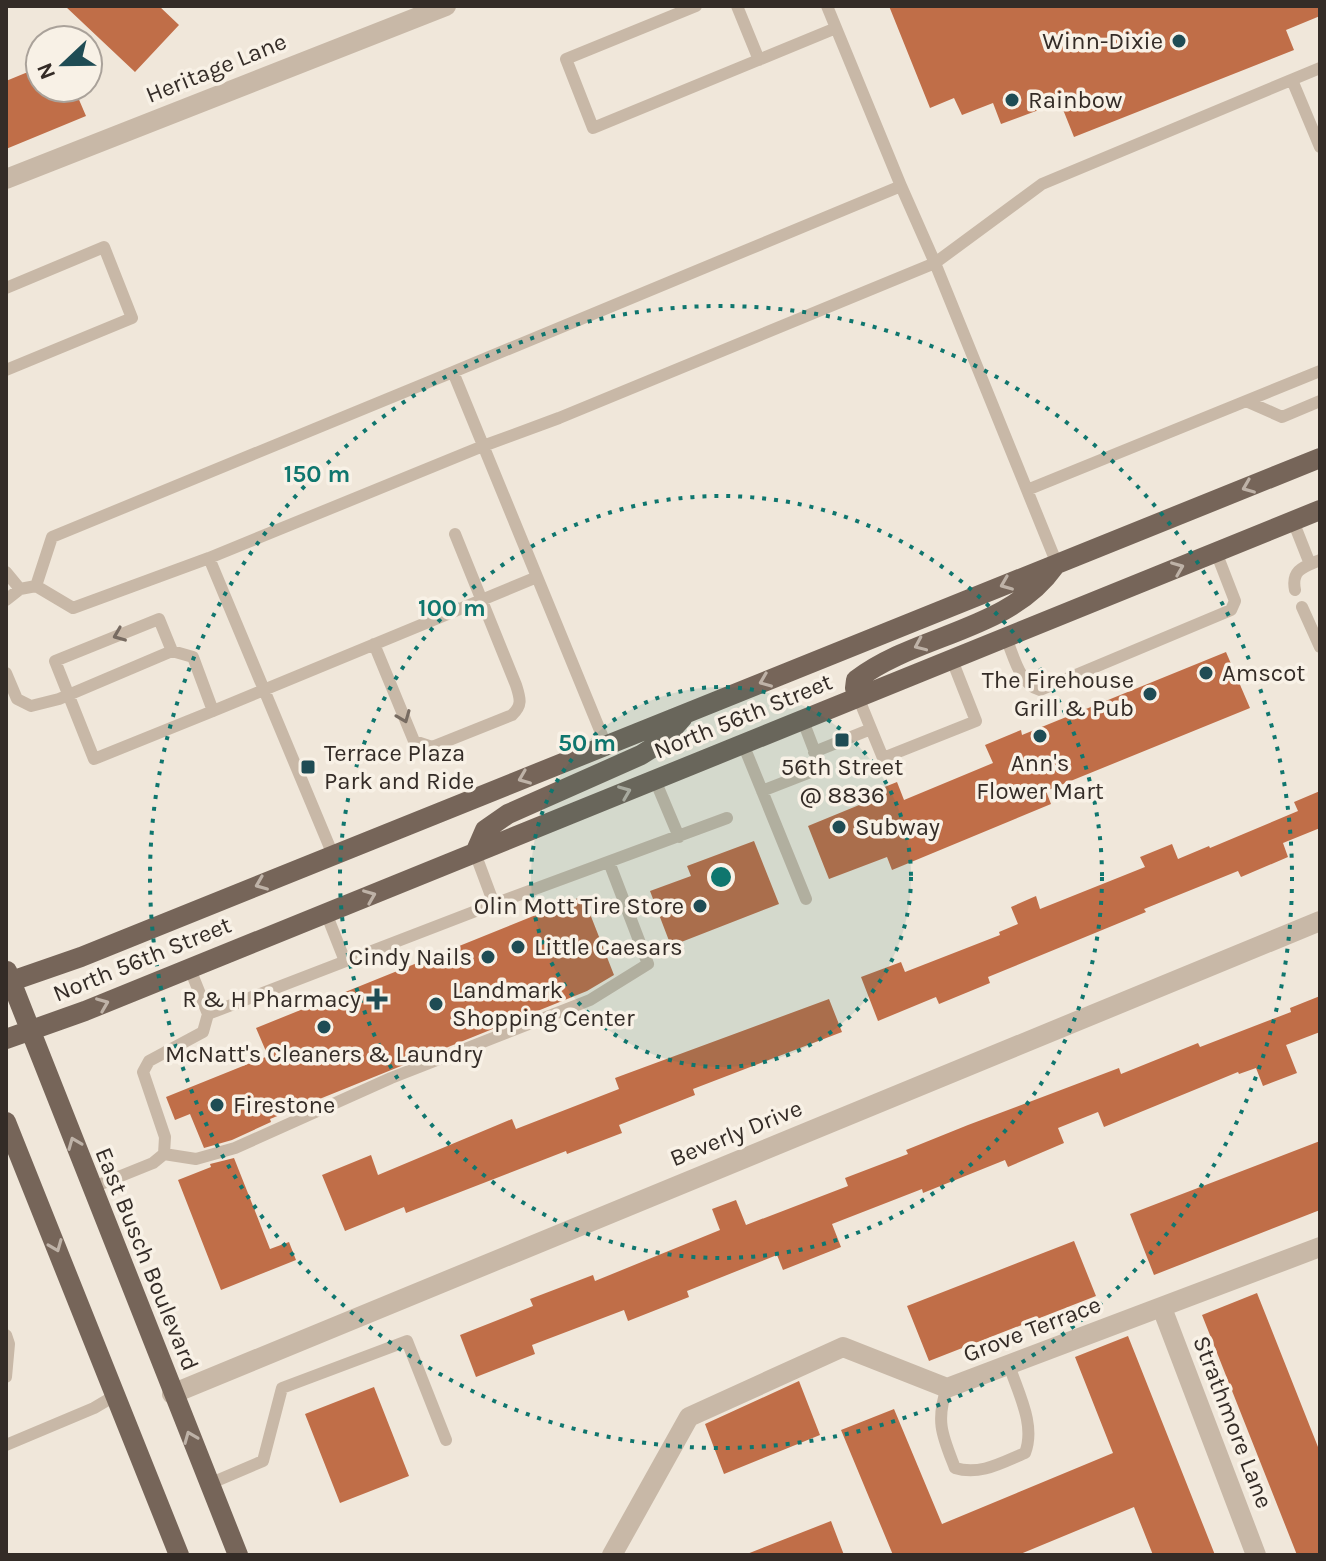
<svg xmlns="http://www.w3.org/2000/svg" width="1326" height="1561" font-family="Karla,sans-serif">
<rect width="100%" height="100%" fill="#f0e7da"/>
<path fill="#c06e48" d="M65,6H159L179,25L135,72Z
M889,6H1320V16L1286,30L1294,50L1074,137L1060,102L1001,124L993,103L962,115L954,98L930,108Z
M40,67V88H74L86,116L6,149V81Z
M1226,652L1250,708L1046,791L1051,804L892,870L887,857L829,879L808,826L864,803L862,796L897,782L904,800L993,763L985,745L1021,730L1022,735Z
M1320,791V828L1283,843L1288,857L1241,877L1238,871L1144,909L1146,912L988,977L990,983L939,1004L936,997L878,1021L861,977L901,962L905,972L1000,935L999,932L1018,924L1011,907L1036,896L1040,909L1145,867L1140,857L1172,844L1178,859L1209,846L1210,848L1298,811L1294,802Z
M754,841L779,904L671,946L650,891L691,876L687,866Z
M583,896L614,975L587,991L270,1119L271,1122L232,1140L204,1148L190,1114L175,1120L166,1097L268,1056L256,1028Z
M1320,996V1032L1286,1045L1297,1073L1263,1086L1256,1068L1239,1074L1238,1072L1104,1127L1098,1112L1058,1128L1064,1143L1008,1167L1005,1160L923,1193L922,1189L832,1224L841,1247L783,1270L777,1255L687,1291L689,1297L628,1321L624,1310L532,1345L535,1354L476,1377L460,1335L533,1306L530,1299L593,1275L595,1281L720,1230L712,1209L736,1200L746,1225L848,1186L845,1178L908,1154L906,1150L968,1125L1119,1068L1121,1074L1198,1043L1200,1047L1291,1012L1290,1008Z
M829,999L842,1032L693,1089L695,1095L619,1125L622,1133L567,1154L566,1151L406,1213L404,1207L345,1231L322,1175L371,1155L378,1175L512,1119L516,1129L619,1089L615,1078Z
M1320,1141V1210L1154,1275L1130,1214Z
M234,1158L270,1249L289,1242L296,1260L221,1290L178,1180L211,1167L210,1164Z
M1074,1241L1096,1296L929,1361L907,1306Z
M1257,1293L1320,1452V1555H1297L1202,1315Z
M1128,1336L1215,1555H1153L1134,1507L1018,1555H893L841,1430L894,1409L942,1524L1113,1453L1075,1357Z
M799,1381L820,1435L724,1474L705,1424Z
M374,1387L409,1476L340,1503L305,1414Z
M831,1521L844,1555H748L747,1554Z"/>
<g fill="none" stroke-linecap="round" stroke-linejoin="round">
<path stroke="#c8b8a7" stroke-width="12" d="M696,6L566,59L593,128L836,28
M737,6L759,60
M827,6L901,186
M1292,80L1320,147
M6,288L104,247L132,318L6,370
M453,372L901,186L935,263L559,418L483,446L209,558L73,608L36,586L52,537L453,372L606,745
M1246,401L1282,417L1320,401
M1027,490L1320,371
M1293,521L1310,564
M209,558L333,855
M1057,564L935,263L1042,184L1320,68
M6,572L20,589
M1295,590C1291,570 1303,567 1320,560
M6,600L20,589L36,586
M1302,607L1320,647
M1006,638C1014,656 1019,684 1040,690L1231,610L1235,601L1216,552
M374,644L414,741L432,747L512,715C523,705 520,698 516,685L455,534
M172,651L159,619L55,661L94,759L213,711
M6,673L17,699L31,706L59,699L172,651L193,657L213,711L537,577
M858,697L883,758L976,721L952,660
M743,744L806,899
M814,752L871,729
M655,780L679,837
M762,791L821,768L803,721
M475,853L494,904
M326,913L345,961
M208,1014L494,904L727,818
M164,1154L196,1159L235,1148L391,1078L590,1000L648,964L609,862
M91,1188L153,1163L164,1154L165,1137L143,1072L149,1061L203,1032L208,1014L190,969
M6,1335L9,1344L6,1377
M947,1388C935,1422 943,1437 955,1468C980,1476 1003,1462 1025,1453C1036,1425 1018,1393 1009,1365
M6,1445L94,1408L116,1395
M209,1484L263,1461L282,1388L407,1341L446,1440"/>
<path stroke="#c8b8a7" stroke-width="20" d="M6,179L446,6
M1162,1308L1256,1555
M172,1394L1320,921
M612,1555L689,1417L843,1347L947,1388L1320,1247"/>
<path stroke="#766559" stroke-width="20" d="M858,697L855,688L856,680C916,634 1009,631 1054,567
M475,853L485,830L508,814L641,755L660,743L683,717
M7,971L238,1555
M6,983L81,957L1320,458
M6,1039L85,1011L1320,510
M6,1122L179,1555"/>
</g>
<defs><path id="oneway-chevron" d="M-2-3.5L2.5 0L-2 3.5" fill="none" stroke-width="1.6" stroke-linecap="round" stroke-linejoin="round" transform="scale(2)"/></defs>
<g stroke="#beb2a7">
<use href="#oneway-chevron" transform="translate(1248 487) rotate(158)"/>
<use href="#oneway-chevron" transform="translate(1178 568) rotate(-22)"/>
<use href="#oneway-chevron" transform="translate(1006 584) rotate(158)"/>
<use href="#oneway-chevron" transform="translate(920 645) rotate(156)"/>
<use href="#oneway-chevron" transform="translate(765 681) rotate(158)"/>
<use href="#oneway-chevron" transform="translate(524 778) rotate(158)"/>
<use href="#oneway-chevron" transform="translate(625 792) rotate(-22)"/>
<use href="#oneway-chevron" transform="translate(261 884) rotate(158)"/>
<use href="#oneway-chevron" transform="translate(370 896) rotate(-22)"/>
<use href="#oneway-chevron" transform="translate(103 1004) rotate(-22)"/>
<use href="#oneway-chevron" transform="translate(74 1143) rotate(-112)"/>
<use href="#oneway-chevron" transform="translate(56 1246) rotate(68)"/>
<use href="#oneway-chevron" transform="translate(190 1437) rotate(-112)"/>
</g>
<g stroke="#776b61">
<use href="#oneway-chevron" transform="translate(119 635) rotate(158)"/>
<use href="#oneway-chevron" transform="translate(404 717) rotate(68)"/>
</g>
<circle cx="721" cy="877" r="190" fill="#0f766e" fill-opacity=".12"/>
<g fill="none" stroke="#0f766e" stroke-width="4" stroke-dasharray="4 8">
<circle cx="721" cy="877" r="190"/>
<circle cx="721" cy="877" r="381"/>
<circle cx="721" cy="877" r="571"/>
</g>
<g fill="#1f4c54" stroke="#f8f1e6" stroke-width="3">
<circle cx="1179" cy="41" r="8"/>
<circle cx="1012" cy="100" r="8"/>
<circle cx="1206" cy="673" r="8"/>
<circle cx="1150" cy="694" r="8"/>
<circle cx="1040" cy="736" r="8"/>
<rect x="834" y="732" width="16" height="16" rx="4"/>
<rect x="300" y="759" width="16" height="16" rx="4"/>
<circle cx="839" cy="827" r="8"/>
<circle cx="700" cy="906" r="8"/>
<circle cx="518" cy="947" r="8"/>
<circle cx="488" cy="957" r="8"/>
<path d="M373 987h8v8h8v8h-8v8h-8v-8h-8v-8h8z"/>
<circle cx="436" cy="1004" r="8"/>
<circle cx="324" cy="1027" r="8"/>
<circle cx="217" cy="1105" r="8"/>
</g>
<g text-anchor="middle" stroke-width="7" stroke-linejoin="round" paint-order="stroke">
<g font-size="24" fill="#342c27" stroke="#f8f1e6" text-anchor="start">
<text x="1163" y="49" text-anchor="end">Winn-Dixie</text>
<text x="1028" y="108">Rainbow</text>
<text x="1222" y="681">Amscot</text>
<text x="1134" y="688" text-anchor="end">The Firehouse<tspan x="1134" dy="28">Grill &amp; Pub</tspan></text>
<text x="324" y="761">Terrace Plaza<tspan x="324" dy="28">Park and Ride</tspan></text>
<text x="1040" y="771" text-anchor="middle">Ann's<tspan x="1040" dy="28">Flower Mart</tspan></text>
<text x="842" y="775" text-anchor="middle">56th Street<tspan x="842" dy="28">@ 8836</tspan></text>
<text x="855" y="835">Subway</text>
<text x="684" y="914" text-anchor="end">Olin Mott Tire Store</text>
<text x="534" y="955">Little Caesars</text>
<text x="472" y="965" text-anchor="end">Cindy Nails</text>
<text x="452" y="998">Landmark<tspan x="452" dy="28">Shopping Center</tspan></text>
<text x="361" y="1007" text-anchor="end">R &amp; H Pharmacy</text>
<text x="324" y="1062" text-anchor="middle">McNatt's Cleaners &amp; Laundry</text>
<text x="233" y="1113">Firestone</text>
</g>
<g font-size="24" fill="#342c27" stroke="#f8f1e6">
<text transform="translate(216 68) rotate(-22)" y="8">Heritage Lane</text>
<text transform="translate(743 716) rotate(-22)" y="8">North 56th Street</text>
<text transform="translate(142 959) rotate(-22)" y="8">North 56th Street</text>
<text transform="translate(736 1133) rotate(-22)" y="8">Beverly Drive</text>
<text transform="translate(147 1259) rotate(68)" y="8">East Busch Boulevard</text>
<text transform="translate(1032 1329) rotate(-21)" y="8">Grove Terrace</text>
<text transform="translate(1233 1422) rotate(69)" y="8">Strathmore Lane</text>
</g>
</g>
<circle cx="721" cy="877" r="12" fill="#0f766e" stroke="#f8f1e6" stroke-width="4"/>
<g font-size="24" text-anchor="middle" font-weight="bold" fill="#0f766e" stroke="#f8f1e6" stroke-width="7" stroke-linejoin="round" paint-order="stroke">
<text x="317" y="482">150 m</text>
<text x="452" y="616">100 m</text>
<text x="587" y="751">50 m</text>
</g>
<rect width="1326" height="1561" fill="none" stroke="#342c27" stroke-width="16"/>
<g transform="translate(64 64) rotate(248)"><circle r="38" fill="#f8f1e6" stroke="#aaa29a" stroke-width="2"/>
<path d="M0-6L14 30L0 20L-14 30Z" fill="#1f4c54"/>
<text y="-12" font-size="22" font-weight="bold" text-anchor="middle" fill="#342c27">N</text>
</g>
</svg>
